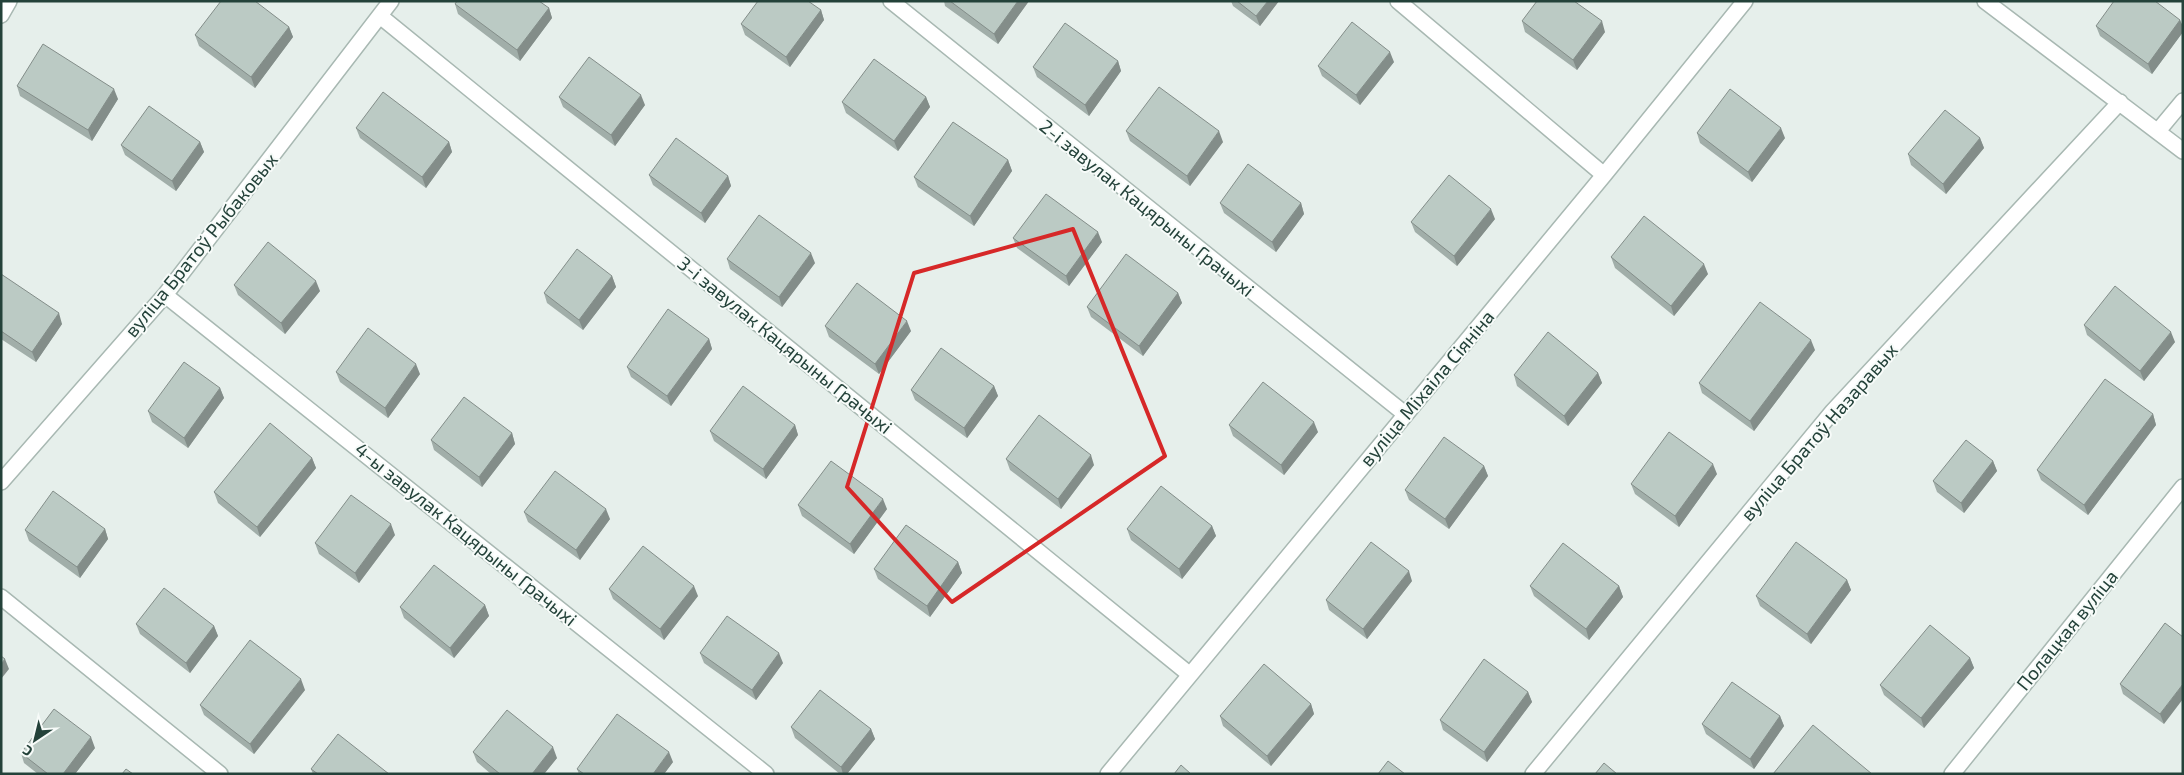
<svg xmlns="http://www.w3.org/2000/svg" width="2184" height="775" font-family="'Exo 2',sans-serif">
<rect width="100%" height="100%" fill="#e6efeb"/>
<g fill="none" stroke-linecap="round" stroke-linejoin="round">
<g stroke="#a8b8b2" stroke-width="18">
<path id="minor" d="M891,1L1405,414
M1398,1L1604,175
M1985,1L2183,151
M1,15L9,1
M380,16L1189,674
M2158,131L2183,101
M165,295L766,774
M1,482L165,295L391,1
M1,597L220,774
M1108,774L1604,175L1745,1
M1533,774L1833,411L2120,102
M1952,774L2183,487"/>
</g>
<use href="#minor" stroke="#fff" stroke-width="15"/>
</g>
<path fill="#a1aea9" d="M944,1H1029L998,44L945,6Z
M1231,1H1279L1260,26L1233,6Z
M455,4L549,8L552,18L520,61L458,14Z
M821,10L824,20L790,67L745,35L741,24Z
M2180,20L2183,27V32L2152,74L2100,36L2096,26Z
M1522,21L1605,32L1577,70L1525,32Z
M289,27L293,37L255,88L199,46L195,35Z
M1118,61L1121,71L1089,116L1037,77L1033,67Z
M1394,62L1360,105L1322,76L1318,66Z
M17,86L118,99L92,141L20,96Z
M559,97L645,105L615,146L563,107Z
M926,97L930,107L898,151L846,113L842,102Z
M356,128L449,142L452,152L426,188L360,138Z
M1126,131L1223,142L1190,186L1130,141Z
M1697,133L1785,138L1752,182L1700,143Z
M1980,138L1984,148L1946,194L1911,165L1908,154Z
M200,142L204,152L176,191L125,155L121,145Z
M1008,160L1012,171L974,226L918,187L914,177Z
M649,175L728,176L731,186L705,223L653,185Z
M1220,203H1301L1304,214L1276,252L1224,213Z
M1495,219L1457,266L1415,232L1411,222Z
M1013,238L1102,242L1069,286L1017,248Z
M1611,257L1708,274L1674,316L1615,268Z
M727,259L815,263L782,307L730,269Z
M1,274L62,324L36,362L1,339Z
M612,276L616,287L583,330L547,303L544,293Z
M234,285L320,291L285,334L238,295Z
M1178,293L1182,303L1143,356L1091,317L1087,307Z
M2084,325L2175,342L2144,381L2087,335Z
M825,326L911,331L879,374L829,337Z
M709,339L712,349L671,406L631,377L627,367Z
M1815,350L1754,431L1702,393L1699,383Z
M336,372L420,374L388,418L340,382Z
M1598,373L1602,383L1568,426L1517,386L1514,375Z
M994,386L998,396L967,438L915,400L911,390Z
M220,388L224,398L188,448L152,422L148,411Z
M2153,414L2156,425L2088,515L2041,480L2037,470Z
M795,425L798,435L766,479L714,441L710,431Z
M1229,425L1318,432L1284,475L1233,436Z
M512,433L515,444L482,487L434,450L431,440Z
M312,458L316,468L260,537L218,503L214,492Z
M1006,459L1094,465L1061,509L1010,470Z
M1993,461L1997,471L1964,513L1937,492L1933,481Z
M1484,466L1488,476L1449,529L1409,500L1405,490Z
M1717,474L1679,527L1635,494L1631,484Z
M798,505L887,509L854,554L802,516Z
M524,512L610,519L580,560L528,522Z
M1212,526L1216,536L1182,579L1131,540L1127,529Z
M105,529L108,539L80,578L29,541L25,530Z
M395,535L359,583L319,554L315,543Z
M958,562L962,573L930,617L878,579L874,569Z
M1847,580L1851,590L1811,644L1760,606L1756,596Z
M1412,581L1367,639L1329,610L1326,600Z
M1530,586H1619L1623,597L1589,640L1534,596Z
M609,589L698,596L664,640L613,599Z
M485,605L489,616L454,658L404,618L400,607Z
M2165,623L2164,724L2123,694L2120,684Z
M136,624L214,626L218,636L190,673L140,634Z
M700,653L783,663L756,700L704,663Z
M1970,658L1974,668L1924,728L1884,695L1880,685Z
M305,690L254,754L204,715L200,705Z
M1528,692L1532,702L1487,762L1443,730L1440,720Z
M1311,704L1314,714L1271,766L1223,726L1220,716Z
M1780,716L1784,726L1754,769L1706,734L1702,724Z
M791,727L871,729L875,739L847,774H840L795,738Z
M95,748L75,774H38L24,763L21,753Z
M473,752L557,758L544,774H491L477,762Z
M673,762L664,774H579L577,769Z
M311,769L389,774H313Z"/>
<path fill="#838d89" d="M1018,1H1029L998,44L994,34Z
M1268,1H1279L1260,26L1256,16Z
M549,8L552,18L520,61L517,50Z
M821,10L824,20L790,67L786,57Z
M2180,20L2183,27V32L2152,74L2148,64Z
M1602,21L1605,32L1577,70L1573,60Z
M289,27L293,37L255,88L251,77Z
M1390,52L1394,62L1360,105L1356,95Z
M1118,61L1121,71L1089,116L1085,105Z
M114,89L118,99L92,141L88,130Z
M641,95L645,105L615,146L611,135Z
M926,97L930,107L898,151L894,141Z
M1781,128L1785,138L1752,182L1748,172Z
M1219,131L1223,142L1190,186L1187,176Z
M1980,138L1984,148L1946,194L1943,184Z
M200,142L204,152L176,191L172,181Z
M449,142L452,152L426,188L422,177Z
M1008,160L1012,171L974,226L970,216Z
M728,176L731,186L705,223L701,213Z
M1301,203L1304,214L1276,252L1272,242Z
M1491,209L1495,219L1457,266L1454,256Z
M1098,232L1102,242L1069,286L1066,276Z
M811,253L815,263L782,307L779,297Z
M1704,264L1708,274L1674,316L1671,306Z
M612,276L616,287L583,330L579,320Z
M316,281L320,291L285,334L281,323Z
M1178,293L1182,303L1143,356L1139,346Z
M59,313L62,324L36,362L32,352Z
M907,321L911,331L879,374L875,364Z
M2171,332L2175,342L2144,381L2140,371Z
M709,339L712,349L671,406L667,396Z
M1811,340L1815,350L1754,431L1750,421Z
M416,364L420,374L388,418L385,408Z
M1598,373L1602,383L1568,426L1564,416Z
M994,386L998,396L967,438L964,428Z
M220,388L224,398L188,448L184,438Z
M2153,414L2156,425L2088,515L2084,505Z
M1314,422L1318,432L1284,475L1281,465Z
M795,425L798,435L766,479L763,469Z
M512,433L515,444L482,487L479,477Z
M1091,455L1094,465L1061,509L1058,499Z
M312,458L316,468L260,537L257,527Z
M1993,461L1997,471L1964,513L1961,503Z
M1713,464L1717,474L1679,527L1675,516Z
M1484,466L1488,476L1449,529L1445,519Z
M883,499L887,509L854,554L850,544Z
M606,509L610,519L580,560L576,550Z
M391,524L395,535L359,583L355,573Z
M1212,526L1216,536L1182,579L1179,569Z
M105,529L108,539L80,578L77,567Z
M958,562L962,573L930,617L927,606Z
M1409,571L1412,581L1367,639L1363,629Z
M1847,580L1851,590L1811,644L1807,634Z
M694,586L698,596L664,640L660,629Z
M1619,586L1623,597L1589,640L1586,629Z
M485,605L489,616L454,658L450,648Z
M214,626L218,636L190,673L186,663Z
M779,653L783,663L756,700L752,690Z
M1970,658L1974,668L1924,728L1921,718Z
M5,659L9,669L1,679V664Z
M301,679L305,690L254,754L250,744Z
M2183,684V699L2164,724L2160,714Z
M1528,692L1532,702L1487,762L1484,752Z
M1311,704L1314,714L1271,766L1267,756Z
M1780,716L1784,726L1754,769L1750,759Z
M871,729L875,739L847,774H843L841,767Z
M91,737L95,748L75,774H63Z
M553,747L557,758L544,774H532Z
M669,752L673,762L664,774H653Z"/>
<path fill="#bbcac4" stroke="#838d89" d="M221,1H255L289,27L251,77L195,35Z
M457,1H539L549,8L517,50L455,4Z
M758,1H808L821,10L786,57L741,24Z
M950,1H1018L994,34Z
M1237,1H1268L1256,16Z
M1537,1H1574L1602,21L1573,60L1522,21Z
M2114,1H2155L2180,20L2148,64L2096,26Z
M1352,22L1390,52L1356,95L1318,66Z
M1065,23L1118,61L1085,105L1033,67Z
M43,44L114,89L88,130L17,86Z
M589,57L641,95L611,135L559,97Z
M874,59L926,97L894,141L842,102Z
M1159,87L1219,131L1187,176L1126,131Z
M1730,89L1781,128L1748,172L1697,133Z
M383,92L449,142L422,177L356,128Z
M149,106L200,142L172,181L121,145Z
M1945,110L1980,138L1943,184L1908,154Z
M953,122L1008,160L970,216L914,177Z
M676,138L728,176L701,213L649,175Z
M1248,164L1301,203L1272,242L1220,203Z
M1449,175L1491,209L1454,256L1411,222Z
M1046,194L1098,232L1066,276L1013,238Z
M759,215L811,253L779,297L727,259Z
M1644,216L1704,264L1671,306L1611,257Z
M268,242L316,281L281,323L234,285Z
M577,249L612,276L579,320L544,293Z
M1126,254L1178,293L1139,346L1087,307Z
M1,274L59,313L32,352L1,331Z
M857,283L907,321L875,364L825,326Z
M2115,286L2171,332L2140,371L2084,325Z
M1760,302L1811,340L1750,421L1699,383Z
M668,309L709,339L667,396L627,367Z
M368,328L416,364L385,408L336,372Z
M1548,332L1598,373L1564,416L1514,375Z
M941,348L994,386L964,428L911,390Z
M184,362L220,388L184,438L148,411Z
M2105,379L2153,414L2084,505L2037,470Z
M1263,382L1314,422L1281,465L1229,425Z
M743,386L795,425L763,469L710,431Z
M464,397L512,433L479,477L431,440Z
M1039,415L1091,455L1058,499L1006,459Z
M270,423L312,458L257,527L214,492Z
M1669,432L1713,464L1675,516L1631,484Z
M1444,437L1484,466L1445,519L1405,490Z
M1966,440L1993,461L1961,503L1933,481Z
M831,461L883,499L850,544L798,505Z
M555,471L606,509L576,550L524,512Z
M1161,486L1212,526L1179,569L1127,529Z
M53,491L105,529L77,567L25,530Z
M351,495L391,524L355,573L315,543Z
M906,525L958,562L927,606L874,569Z
M1371,542L1409,571L1363,629L1326,600Z
M1796,542L1847,580L1807,634L1756,596Z
M1563,543L1619,586L1586,629L1530,586Z
M643,546L694,586L660,629L609,589Z
M434,565L485,605L450,648L400,607Z
M164,588L214,626L186,663L136,624Z
M727,616L779,653L752,690L700,653Z
M2165,623L2183,637V684L2160,714L2120,684Z
M1930,625L1970,658L1921,718L1880,685Z
M250,640L301,679L250,744L200,705Z
M1,656L5,659L1,664Z
M1484,659L1528,692L1484,752L1440,720Z
M1264,664L1311,704L1267,756L1220,716Z
M1732,682L1780,716L1750,759L1702,724Z
M820,690L871,729L841,767L791,727Z
M54,709L91,737L63,774H48L21,753Z
M507,710L553,747L532,774H500L473,752Z
M617,714L669,752L653,774H584L577,769Z
M1813,725L1872,774H1773Z
M338,734L389,774H318L311,769Z
M1388,761L1405,774H1378Z
M1604,763L1617,774H1595Z
M1181,765L1191,774H1174Z
M126,769L133,774H122Z"/>
<path fill="none" stroke="#d62828" stroke-width="4" stroke-linejoin="round" d="M1073,229L1165,456L952,602L847,487L914,273Z"/>
<g text-anchor="middle" stroke-width="4" stroke-linejoin="round" paint-order="stroke">
<g font-size="19" fill="#24423a" stroke="#f7fbf9">
<text transform="translate(1147 208) rotate(39)" y="7">2-і завулак Кацярыны Грачыхі</text>
<text transform="translate(201 245) rotate(-51)" y="7">вуліца Братоў Рыбаковых</text>
<text transform="translate(785 345) rotate(39)" y="7">3-і завулак Кацярыны Грачыхі</text>
<text transform="translate(1427 388) rotate(-50)" y="7">вуліца Міхаіла Сіяніна</text>
<text transform="translate(1819 432) rotate(-49)" y="7">вуліца Братоў Назаравых</text>
<text transform="translate(466 534) rotate(39)" y="7">4-ы завулак Кацярыны Грачыхі</text>
<text transform="translate(2067 630) rotate(-51)" y="7">Полацкая вуліца</text>
</g>
</g>
<rect width="2184" height="775" fill="none" stroke="#24423a" stroke-width="5"/>
<g transform="translate(35 740) rotate(215)" stroke="#f7fbf9" stroke-width="4" paint-order="stroke">
<path d="M0-4L9 19L0 12L-9 19Z" fill="#24423a"/>
<text y="-8" font-size="14" font-weight="bold" text-anchor="middle" fill="#24423a">С</text>
</g>
</svg>
